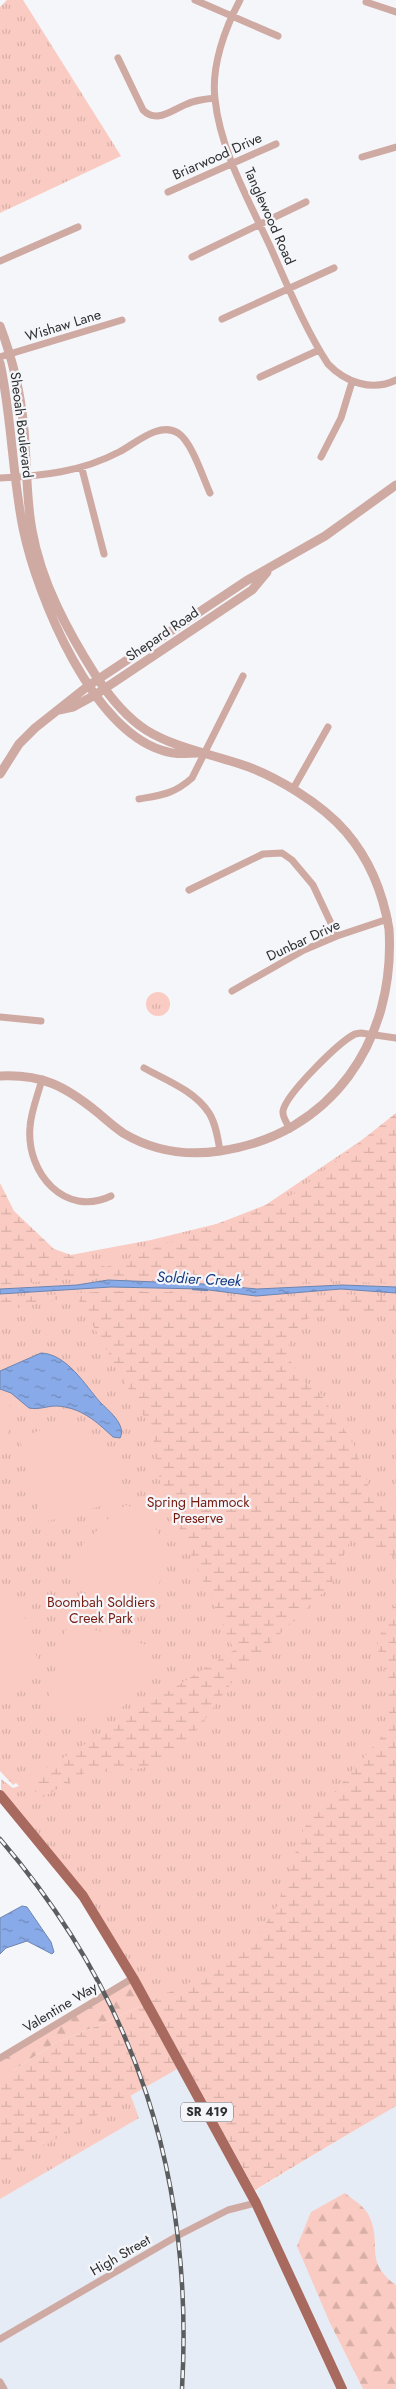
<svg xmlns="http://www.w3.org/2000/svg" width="396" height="2389" font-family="Jost,sans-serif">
<defs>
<pattern id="grass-tufts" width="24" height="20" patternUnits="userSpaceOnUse" patternTransform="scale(1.25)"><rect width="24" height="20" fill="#facbc2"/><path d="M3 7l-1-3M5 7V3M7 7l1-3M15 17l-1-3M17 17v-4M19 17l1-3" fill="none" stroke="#d7afa7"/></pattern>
<pattern id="forest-firs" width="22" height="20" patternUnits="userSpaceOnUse" patternTransform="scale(1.25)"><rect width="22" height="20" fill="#facbc2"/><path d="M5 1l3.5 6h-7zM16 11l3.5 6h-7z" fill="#d7afa7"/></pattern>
<pattern id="wetland-marsh" width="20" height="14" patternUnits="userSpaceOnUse" patternTransform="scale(1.25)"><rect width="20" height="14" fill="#facbc2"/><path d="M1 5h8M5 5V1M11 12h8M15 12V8" fill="none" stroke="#d7afa7"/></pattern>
<pattern id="water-ripples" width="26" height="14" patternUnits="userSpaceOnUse" patternTransform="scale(1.25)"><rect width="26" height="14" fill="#88aae8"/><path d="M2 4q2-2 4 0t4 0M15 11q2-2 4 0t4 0" fill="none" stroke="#708bbc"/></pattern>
</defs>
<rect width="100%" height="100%" fill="#f5f6fa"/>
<path fill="#e6ecf6" d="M177,2068L250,2198L311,2336L337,2389H0V2171Z
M396,2105V2285L384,2276L375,2259V2236L330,2323L363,2389H347L319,2332L256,2190Z"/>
<path fill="url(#grass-tufts)" d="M7,0H23L121,156L0,213V7Z
M146 1004a12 12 0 1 1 24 0a12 12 0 1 1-24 0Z
M396,1117V2106L258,2187L163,1996L151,2001L87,1894L1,1789V1779L13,1788L19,1786L16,1783L13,1785L0,1771V1200L8,1221L65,1256L151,1240L249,1216Z
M0,2069L129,2091L139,2118L0,2199Z"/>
<path fill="url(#forest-firs)" d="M130,1981L143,2005L109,2021L55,2043L0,2079V2059Z
M345,2193C352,2199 364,2206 368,2214C384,2244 362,2260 396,2285V2389H363L330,2323L297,2246L311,2212Z"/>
<path fill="url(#wetland-marsh)" d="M396,1113V1284L341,1281L256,1285L204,1280L108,1276L0,1285V1183L14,1211L54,1249L106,1267L294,1194Z
M112,1291L201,1293L256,1300L342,1294L396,1297V1312L327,1311L302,1321L289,1342L291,1362L305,1383L321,1394L337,1420L352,1440L372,1495L382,1503H396V1556L378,1552L353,1534L331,1585L238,1674L191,1738L155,1765L114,1774L93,1768L40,1799L28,1780L234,1650L161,1487L152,1431L77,1297L73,1296L0,1312L1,1298Z
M396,1605V2105L255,2190L151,2001L214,1971L254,1942L277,1906L304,1828L388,1729L389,1684L377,1646L386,1618Z
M143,2005L177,2069L0,2171V2079L55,2043L109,2021Z"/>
<path fill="#facbc2" d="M0,1399L15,1409L0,1463Z
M54,1427C96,1424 125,1457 123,1497L108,1504L49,1521L40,1516L20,1440L35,1432Z
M126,1505C181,1525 172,1598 125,1623L69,1568V1559L114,1513Z
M11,1594L19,1599L42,1674L22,1686L0,1689V1598Z
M75,1624L150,1646C151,1705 98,1736 48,1706L49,1692L66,1629Z"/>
<path fill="url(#water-ripples)" stroke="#6d85b0" d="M108,1280L204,1284L257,1289L342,1285L396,1287V1293L341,1289L256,1296L201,1289L111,1287L0,1294V1289L77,1285Z
M41,1353C67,1354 85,1385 100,1402C108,1410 127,1425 120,1438L113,1437C97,1422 81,1407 56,1406C47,1406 39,1410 29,1408L11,1393L0,1389V1371Z
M22,1906L27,1907L51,1942L54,1952L52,1954L27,1941L6,1948L0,1954V1918Z"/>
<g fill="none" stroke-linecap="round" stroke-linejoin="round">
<path stroke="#6d85b0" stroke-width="2.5" d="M193,1289L207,1290"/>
<path stroke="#cfaaa3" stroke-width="7" d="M195,0L278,36
M240,0C225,28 211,66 215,99C220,149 248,199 269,244C287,284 304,327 328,364C345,382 372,392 396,380
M366,2L396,12
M118,58L143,110C157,124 171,110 187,104C195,100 205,99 215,98
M362,157L396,147
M168,192L276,144
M192,257L306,202
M0,261L78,227
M222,319L334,268
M0,357L122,320
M260,377L319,350
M321,457L341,418L352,382
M82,469L104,554
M0,478C42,476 81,472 119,452C135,444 159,421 178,433C192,442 203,478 210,493
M293,789L328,727
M139,799C162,795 174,794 192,778L243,676
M189,890L263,854L282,853L292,860L313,885L337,936
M232,991L304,950L337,936L388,919
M0,1017L41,1021
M144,1068C166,1080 195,1091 209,1113C216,1124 218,1139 220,1151
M42,1079C38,1095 31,1111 30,1127C26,1173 65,1218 111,1196
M290,1129C287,1123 282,1117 283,1111C286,1094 339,1042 355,1034L361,1033L396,1038
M0,2058L133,1978
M0,2339L179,2235L228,2210L256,2203
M0,2382L4,2389"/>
<path stroke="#cfaaa3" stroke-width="9" d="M0,326C13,360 21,394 24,430C27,463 26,498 32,530C41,582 68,632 96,676C109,696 126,717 146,730C173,747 210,754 240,764C275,775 322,804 346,832C370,860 383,893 389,929C396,1041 331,1135 220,1151C186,1156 153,1151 123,1133C114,1127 105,1119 97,1112C65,1086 42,1074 0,1076
M0,363C12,418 12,474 23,528C37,596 93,735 168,752C177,755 189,753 198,753
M59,710L73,707L95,695L252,590L267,572
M0,774L19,744L35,728L88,686L246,581L325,536L396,485"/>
<path stroke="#a8695e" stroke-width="10" d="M0,1795L83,1896L133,1978L256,2203L342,2389"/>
<g stroke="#5c5d5f" stroke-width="4.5">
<path id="rail" d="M0,1839C137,1999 194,2179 182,2389"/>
</g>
<use href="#rail" stroke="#f5f6fa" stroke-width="2.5" stroke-dasharray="8" stroke-linecap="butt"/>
</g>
<g text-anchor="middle" stroke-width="4.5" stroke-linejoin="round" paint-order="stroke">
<rect fill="#f5f6fa" stroke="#696a6c" stroke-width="1" x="181" y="2102.5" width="52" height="19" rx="4"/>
<g font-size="12" font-weight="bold" fill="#2d2e2f">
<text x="207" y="2116">SR 419</text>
</g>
<g font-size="14" fill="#2d2e2f" stroke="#f5f6fa">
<text transform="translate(217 156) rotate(-24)" y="5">Briarwood Drive</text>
<text transform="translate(270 216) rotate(66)" y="5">Tanglewood Road</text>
<text transform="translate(63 325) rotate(-17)" y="5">Wishaw Lane</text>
<text transform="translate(22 425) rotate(83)" y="5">Sheoah Boulevard</text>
<text transform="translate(162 634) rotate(-34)" y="5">Shepard Road</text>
<text transform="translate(303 940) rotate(-25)" y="5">Dunbar Drive</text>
<text transform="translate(60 2007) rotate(-31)" y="5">Valentine Way</text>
<text transform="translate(120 2255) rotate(-30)" y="5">High Street</text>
</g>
<g font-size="14" fill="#771b11" stroke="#f5f6fa">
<text x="198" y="1507">Spring Hammock<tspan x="198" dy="16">Preserve</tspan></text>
<text x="101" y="1607">Boombah Soldiers<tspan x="101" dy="16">Creek Park</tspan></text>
</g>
<g font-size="15" font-style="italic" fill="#153981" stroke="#f5f6fa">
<text transform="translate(199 1279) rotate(3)" y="5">Soldier Creek</text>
</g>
</g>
</svg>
